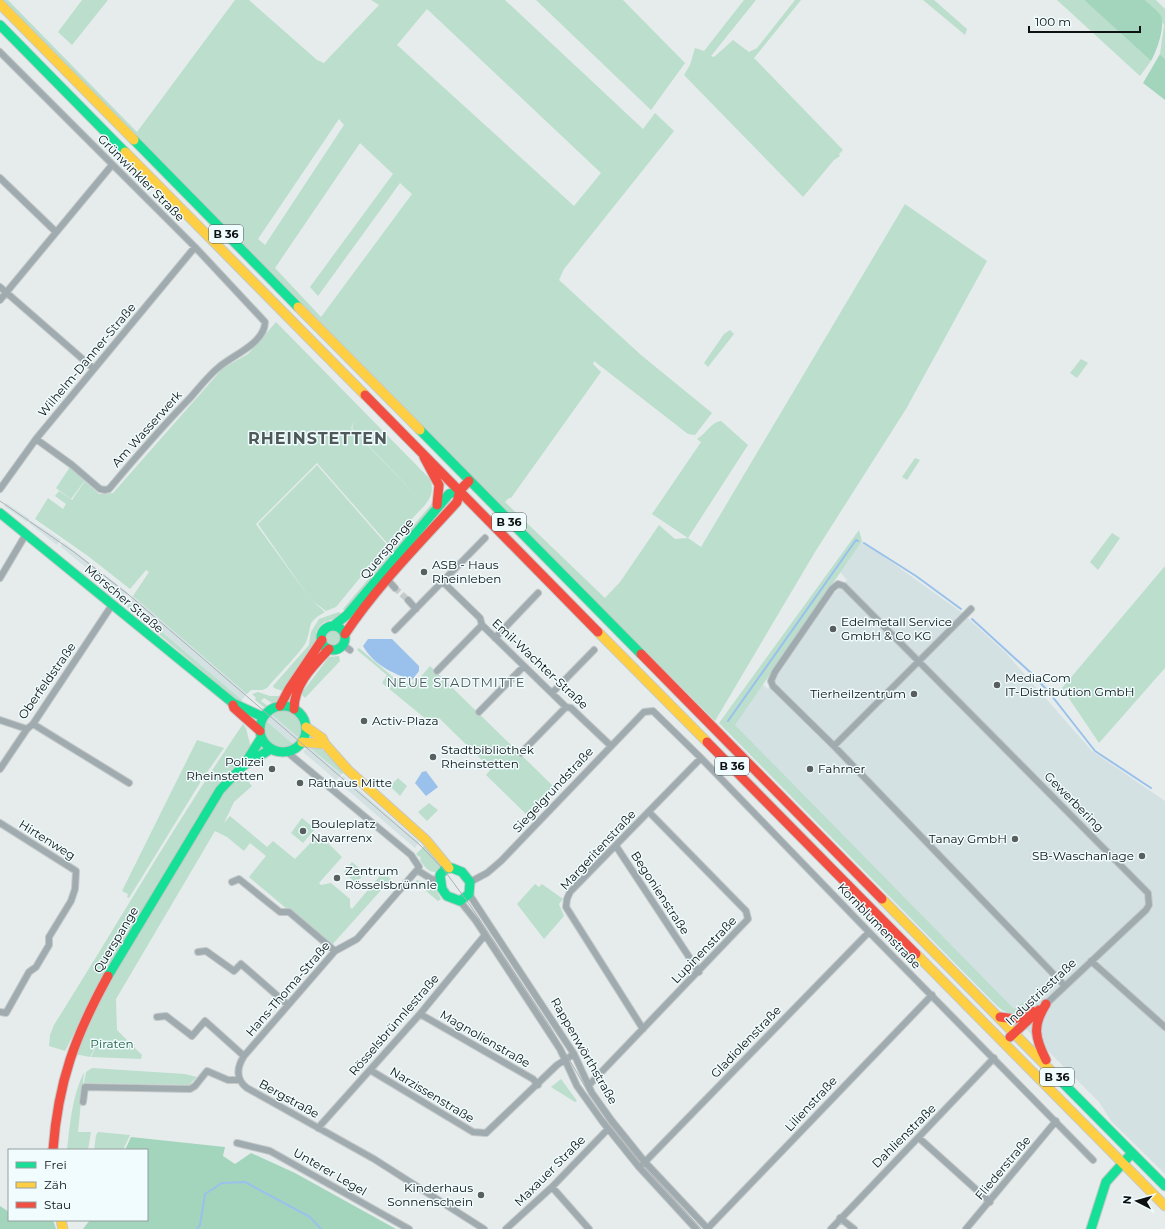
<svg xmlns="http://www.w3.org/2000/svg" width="1165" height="1229" font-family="Montserrat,sans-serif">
<rect width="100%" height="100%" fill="#e6ecec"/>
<path fill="#d3e1e2" d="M6,503L30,519L27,522L4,506Z
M31,521L61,540L57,545L29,523Z
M862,541L961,612L1006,653L1092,751L1165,801V1174L1111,1121L1099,1102L1011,1014L734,725L762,684L768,689L833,595L847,580L840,572Z
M63,542L128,593L123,598L60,546Z
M133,596L247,694L242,700L129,604Z
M270,713L299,738L293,744L265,720Z
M308,746L342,774L336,780L303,752Z
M343,776L419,842L415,848L338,782Z"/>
<path fill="#bbdecd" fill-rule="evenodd" d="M1,0H8L137,132L235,0H249L317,60L324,63L379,5L371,0H505L643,129L655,113L674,131L564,269L559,280L641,355L712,413L695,435L688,434L594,361L593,364L601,372L511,498H509L505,502L605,598L620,582L659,525L675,539L688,538L652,514L701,442L697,439C707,433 710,423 721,421L748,445L688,538L701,547L905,204L987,261L906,409L815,552L715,721L355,361ZM427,9L601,173L574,206L397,45ZM339,119L344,125L265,245L258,239ZM360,143L393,174L310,287L318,296L400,183L412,194L321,317L275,268Z
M82,0H108L72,45L58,32Z
M536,0H623L685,63L651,110Z
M744,0H756L711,56L714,57L733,40L749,52L757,48L795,0H801L754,58L843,150L839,154L840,156L834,160L803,197L684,75L690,65L695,48L704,51Z
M923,0H934L967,29L965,35Z
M1057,0H1084L1151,61L1140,76Z
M1145,0H1156L1165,9V59L1160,54L1164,25Z
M276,322L431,480C433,491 432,496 425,505L352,428L355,420L351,428L425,505L388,544L317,463L256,524L311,600L325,612C305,623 313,625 306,642C302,651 275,678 267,688L262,690H251L247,694L133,596L149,572L146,570L130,589L88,556L35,519L48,498L63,509L66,504L55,496L59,491L72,500L85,481L99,494L113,493L223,368L248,354Z
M730,330L734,334L708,367L704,363L724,334Z
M1081,359L1088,363L1077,378L1070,373Z
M915,458L920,460L907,480L902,477Z
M317,465L387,545L336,607L326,611L311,600L258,524Z
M70,467L86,479L71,499L56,488Z
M434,501L430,511L347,612L343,609Z
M859,530L862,541L735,725L1014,1009L1046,986L1049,990C1031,1004 1017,1025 996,1005L719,723Z
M1112,533L1120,538L1098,570L1090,562Z
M1165,566V668L1099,743L1062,688Z
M129,604L242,700L240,703L127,607Z
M339,612L343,616L324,622L320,626L316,632V647L283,691L274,688L273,686L309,645L311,632L319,619Z
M326 638a8 8 0 1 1 16 0a8 8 0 1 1-16 0Z
M359,648L393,677L409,684L417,681L430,666L553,786L527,815L486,775L491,769L439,718L432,724L382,683L387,675L357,650Z
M339,656L340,661L305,698L301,694L329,657Z
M258,692L270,696H281L279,700L272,703L264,698L261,701L268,706L265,708L255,700L256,698L252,694Z
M282,710C296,711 306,725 299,738L270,713Z
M265,720L293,744C281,752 268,743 263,732Z
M243,724L246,728L251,748L216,789L106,972L65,1051L49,1046L50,1035L54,1025C117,925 176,822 243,724Z
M197,740L224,748L203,778L129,898L127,897L128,894L122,891Z
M308,746C327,747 333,757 343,773L342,774Z
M237,776L247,780L252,786L234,802L224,823L230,816L267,847L273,841L295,859L319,834L342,857L319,883L321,885L331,883L350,899V907L352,909L383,872L391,879L331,946L249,877L266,856L250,843L244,851L227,837L215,831L116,999L117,1030L142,1055L141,1059L91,1057L99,1041L90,1057L75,1054L97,1004L216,802Z
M398,778L407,786L400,796L390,786Z
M429,803L438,810L427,821L418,812Z
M302,818L315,829L303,843L291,833Z
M425,845L440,863V867L438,872C428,873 425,867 420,860L421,858L416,854Z
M352,862L365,873L356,883L344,872Z
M417,880L433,885L441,899L438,901L415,882Z
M535,884L539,887L542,884L563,899L559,904L564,916L544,939L517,904Z
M92,1068L185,1074L197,1077L189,1085L84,1083L86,1072Z
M84,1072L78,1132H91L88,1150H67C70,1123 72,1097 84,1072Z
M561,1079L577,1101L575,1102L551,1087Z
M98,1132L130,1135L123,1150H94L96,1135Z"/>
<path fill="#a3d5bd" d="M1084,0H1145C1150,5 1157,10 1161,16C1165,28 1157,50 1151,61Z
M1160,54L1165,59V100L1143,83Z
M131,1137L225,1147L223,1156L235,1164L251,1153L295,1173L396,1229H83L90,1220H147V1150H125Z
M0,1206L9,1212V1220H53L56,1229H0Z"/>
<path fill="#9ac1eb" d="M368,639H392L419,666V671L412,680C392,673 374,665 363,646Z
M426,771L438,787L426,796L415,783L422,772Z"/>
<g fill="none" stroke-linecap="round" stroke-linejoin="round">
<path stroke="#9ac1eb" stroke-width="2" d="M864,543L916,576L961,609
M972,619L1030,672L1048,691L1095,751L1151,788
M728,721L856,540L858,541
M197,1229L200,1225L205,1194L222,1183L245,1182L310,1217L321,1229"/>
<path stroke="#c5cbcb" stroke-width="6" stroke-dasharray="6 3" stroke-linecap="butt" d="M395,588L408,600"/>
<g stroke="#c4c8c8" stroke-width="8">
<path id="street" d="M0,52L195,247L265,322C265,343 233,355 219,367C208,376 199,388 190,398C162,427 135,458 109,489L105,490L100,489L72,465L36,439
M0,178L56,232
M0,287L94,369
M0,300L112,165
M0,489L36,439L195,247
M385,577L395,588
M0,578L26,534
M440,584L444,583L480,618L482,625L566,707L571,708L610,745
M408,600L416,609
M395,630L485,538
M495,638L538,593
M343,645L350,650
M437,671L482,625
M552,693L594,650
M479,712L524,666
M0,720L27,729
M33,724L129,783
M834,746L971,609
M287,752L411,855L419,867L417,870
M521,753L566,707
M0,769L27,729L33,724L112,605
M0,823L76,871L75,889L71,901L49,937V945L36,967L29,972L6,1013L0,1012
M616,846L699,972
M417,870L357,939L335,951L244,1056C237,1067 235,1079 247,1088L374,1159L484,1229
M417,870L433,880L439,878
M232,882L239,879L280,912H289L335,951
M470,882L487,873L501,861L644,712L653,711L701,758L869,932L1093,1160
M469,894L574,1054L592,1093L612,1121L645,1162L708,1229
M460,901L476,921L560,1049L577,1086L602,1121L639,1167L696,1229
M198,952L206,951L234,971L241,964L288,1005
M1091,961L1165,1027
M1046,1004L1146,910L1149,905L1148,893L844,586L838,584L832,589L775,672L771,681L773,686L834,746L1065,986
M420,1014L533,1079L538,1085
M157,1017L166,1016L192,1036L205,1021L244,1056
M643,1029L566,907L567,899L570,892L701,758
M370,1070L473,1132L486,1133L557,1065L574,1054
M589,1085L748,919L746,911L649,812
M83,1102L85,1087L190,1089L195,1086L207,1071L228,1080H240
M318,1128L420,1014L485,935
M919,1138L990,1202
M237,1143L270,1151L409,1229
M642,1165L869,932
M552,1187L589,1229
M840,1218L854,1229
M506,1229L552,1187L608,1129
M707,1229L932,995
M831,1229L994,1058
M966,1229L1056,1121"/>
</g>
<g stroke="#c4c8c8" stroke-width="11">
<path id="fast" d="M0,25L125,152
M134,140L298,307
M420,430L641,654
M0,513L233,703L263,717
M333,626L347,615L449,494L460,490
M321 638a12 12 0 1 1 24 0a12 12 0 1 1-24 0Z
M260 729a23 23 0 1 1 46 0a23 23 0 1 1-46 0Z
M246,762L261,738
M452,868L462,872L470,882L469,894L460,901L447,896L442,889L440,875L445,869Z
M108,976L220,790L243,766L271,749
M1057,1077L1165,1186
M1091,1229L1106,1182L1132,1153"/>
</g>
<g stroke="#c4c8c8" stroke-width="11">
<path id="slow" d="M0,4L134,140
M125,152L365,395
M298,307L420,430
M598,632L707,742
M306,727L322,738L325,744L348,770L426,840L449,868
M302,742L325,744
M882,899L1057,1077
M916,954L1165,1206
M61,1220L63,1229"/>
</g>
<g stroke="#c4c8c8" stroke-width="11">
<path id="jam" d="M365,395L598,632
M424,457L439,485L437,505
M345,634C377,586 418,545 457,502L460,490L469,481
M641,654L882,899
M233,705L234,708L260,731
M280,706L289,689L322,640
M294,709C294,684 313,666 329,649
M707,742L916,954
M1046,1004C1032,1026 1035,1038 1046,1060
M1000,1017L1015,1019L1032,1011
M1010,1037L1039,1010
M53,1150C58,1082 75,1036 108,976"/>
</g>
<use href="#street" stroke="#a0abb0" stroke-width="6"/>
<use href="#fast" stroke="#16e098" stroke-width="9"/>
<use href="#slow" stroke="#ffcf43" stroke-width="9"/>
<use href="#jam" stroke="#f24e42" stroke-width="9"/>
<path stroke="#aab0b4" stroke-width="1" d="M0,501L74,552L129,595L421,846L444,870L470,905L549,1025L587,1090L607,1120L642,1164L701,1229"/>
</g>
<g fill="#595e5e" stroke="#f0fcfd" stroke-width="1.5">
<circle cx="424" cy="572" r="4"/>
<circle cx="833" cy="629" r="4"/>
<circle cx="997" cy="685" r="4"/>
<circle cx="914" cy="694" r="4"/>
<circle cx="364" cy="721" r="4"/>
<circle cx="433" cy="757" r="4"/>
<circle cx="272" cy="769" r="4"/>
<circle cx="810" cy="769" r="4"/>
<circle cx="300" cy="783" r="4"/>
<circle cx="303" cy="831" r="4"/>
<circle cx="1015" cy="839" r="4"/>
<circle cx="1142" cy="856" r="4"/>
<circle cx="337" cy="878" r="4"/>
<circle cx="481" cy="1195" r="4"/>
</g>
<g text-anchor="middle" stroke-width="3" stroke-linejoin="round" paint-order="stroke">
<g fill="#f0fcfd" stroke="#515858" stroke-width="1">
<rect x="209" y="225" width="34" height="18" rx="3"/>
<rect x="492" y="513" width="34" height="18" rx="3"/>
<rect x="715" y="757" width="34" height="18" rx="3"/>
<rect x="1040" y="1068" width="34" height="18" rx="3"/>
</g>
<g font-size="11" font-weight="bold" fill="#0d1112">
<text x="226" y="238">B 36</text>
<text x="509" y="526">B 36</text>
<text x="732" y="770">B 36</text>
<text x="1057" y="1081">B 36</text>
</g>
<g font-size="12" fill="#0d1112" stroke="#f0fcfd">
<text transform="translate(141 178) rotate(45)" y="4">Grünwinkler Straße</text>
<text transform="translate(87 360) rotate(-50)" y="4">Wilhelm-Danner-Straße</text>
<text transform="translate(147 429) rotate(-48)" y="4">Am Wasserwerk</text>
<text transform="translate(387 549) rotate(-50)" y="4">Querspange</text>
<text transform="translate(124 599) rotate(40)" y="4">Mörscher Straße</text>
<text transform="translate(540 664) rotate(43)" y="4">Emil-Wachter-Straße</text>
<text transform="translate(47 681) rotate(-55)" y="4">Oberfeldstraße</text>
<text transform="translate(553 790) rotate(-47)" y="4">Siegelgrundstraße</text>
<text transform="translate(1074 802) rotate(45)" y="4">Gewerbering</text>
<text transform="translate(47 840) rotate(32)" y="4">Hirtenweg</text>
<text transform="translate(598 850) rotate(-47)" y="4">Margeritenstraße</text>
<text transform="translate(660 893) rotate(57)" y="4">Begonienstraße</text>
<text transform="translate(879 926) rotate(46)" y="4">Kornblumenstraße</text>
<text transform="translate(116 940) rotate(-59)" y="4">Querspange</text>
<text transform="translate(704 950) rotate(-46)" y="4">Lupinenstraße</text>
<text transform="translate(288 989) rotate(-49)" y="4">Hans-Thoma-Straße</text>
<text transform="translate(1041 992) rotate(-43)" y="4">Industriestraße</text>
<text transform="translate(394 1025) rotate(-49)" y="4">Rösselsbrünnlestraße</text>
<text transform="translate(485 1039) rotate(30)" y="4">Magnolienstraße</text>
<text transform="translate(746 1042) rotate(-46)" y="4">Gladiolenstraße</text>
<text transform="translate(584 1051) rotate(60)" y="4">Rappenwörthstraße</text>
<text transform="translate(432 1095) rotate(31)" y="4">Narzissenstraße</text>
<text transform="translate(289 1099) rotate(29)" y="4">Bergstraße</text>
<text transform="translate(811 1104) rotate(-47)" y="4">Lilienstraße</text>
<text transform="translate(904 1136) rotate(-45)" y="4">Dahlienstraße</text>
<text transform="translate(1003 1168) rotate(-50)" y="4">Fliederstraße</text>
<text transform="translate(550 1171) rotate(-45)" y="4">Maxauer Straße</text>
<text transform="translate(330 1172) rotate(30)" y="4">Unterer Legel</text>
</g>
<g font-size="12" fill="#0d1112" stroke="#f0fcfd" text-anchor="start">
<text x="432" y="569">ASB - Haus<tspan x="432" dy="14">Rheinleben</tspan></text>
<text x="841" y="626">Edelmetall Service<tspan x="841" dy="14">GmbH &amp; Co KG</tspan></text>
<text x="1005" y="682">MediaCom<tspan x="1005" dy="14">IT-Distribution GmbH</tspan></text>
<text x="906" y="698" text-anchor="end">Tierheilzentrum</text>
<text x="372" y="725">Activ-Plaza</text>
<text x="441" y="754">Stadtbibliothek<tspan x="441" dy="14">Rheinstetten</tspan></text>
<text x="264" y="766" text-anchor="end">Polizei<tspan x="264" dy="14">Rheinstetten</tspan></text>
<text x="818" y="773">Fahrner</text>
<text x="308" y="787">Rathaus Mitte</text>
<text x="311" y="828">Bouleplatz<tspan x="311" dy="14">Navarrenx</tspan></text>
<text x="1007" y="843" text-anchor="end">Tanay GmbH</text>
<text x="1134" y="860" text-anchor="end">SB-Waschanlage</text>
<text x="345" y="875">Zentrum<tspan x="345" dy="14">Rösselsbrünnle</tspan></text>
<text x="473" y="1192" text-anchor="end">Kinderhaus<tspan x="473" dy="14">Sonnenschein</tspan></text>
</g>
<g font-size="12" fill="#1c5d41" stroke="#f0fcfd">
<text x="112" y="1048">Piraten</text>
</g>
<g font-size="13" letter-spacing="1" fill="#4e5859" stroke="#f0fcfd">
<text x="456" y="687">NEUE STADTMITTE</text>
</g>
<g font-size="16" font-weight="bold" letter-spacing="1" fill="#4e5859" stroke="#f0fcfd">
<text x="318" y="444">RHEINSTETTEN</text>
</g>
</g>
<rect x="8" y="1149" width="140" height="72" fill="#f0fcfd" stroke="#959e9f"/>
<rect x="16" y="1162" width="20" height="6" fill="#16e098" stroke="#959e9f"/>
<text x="44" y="1169" font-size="12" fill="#0d1112">Frei</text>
<rect x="16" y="1182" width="20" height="6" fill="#ffcf43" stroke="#959e9f"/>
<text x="44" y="1189" font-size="12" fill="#0d1112">Zäh</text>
<rect x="16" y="1202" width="20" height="6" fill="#f24e42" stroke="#959e9f"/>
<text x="44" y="1209" font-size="12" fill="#0d1112">Stau</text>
<g transform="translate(1137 1201) rotate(276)" stroke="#f0fcfd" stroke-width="3" paint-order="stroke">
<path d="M0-3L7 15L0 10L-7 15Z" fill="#0d1112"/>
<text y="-6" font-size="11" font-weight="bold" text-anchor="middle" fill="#0d1112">N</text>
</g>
<path d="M1029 26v6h111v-6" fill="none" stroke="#0d1112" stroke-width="2"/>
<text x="1035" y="26" font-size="12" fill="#0d1112" stroke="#f0fcfd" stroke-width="3" paint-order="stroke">100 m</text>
</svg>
